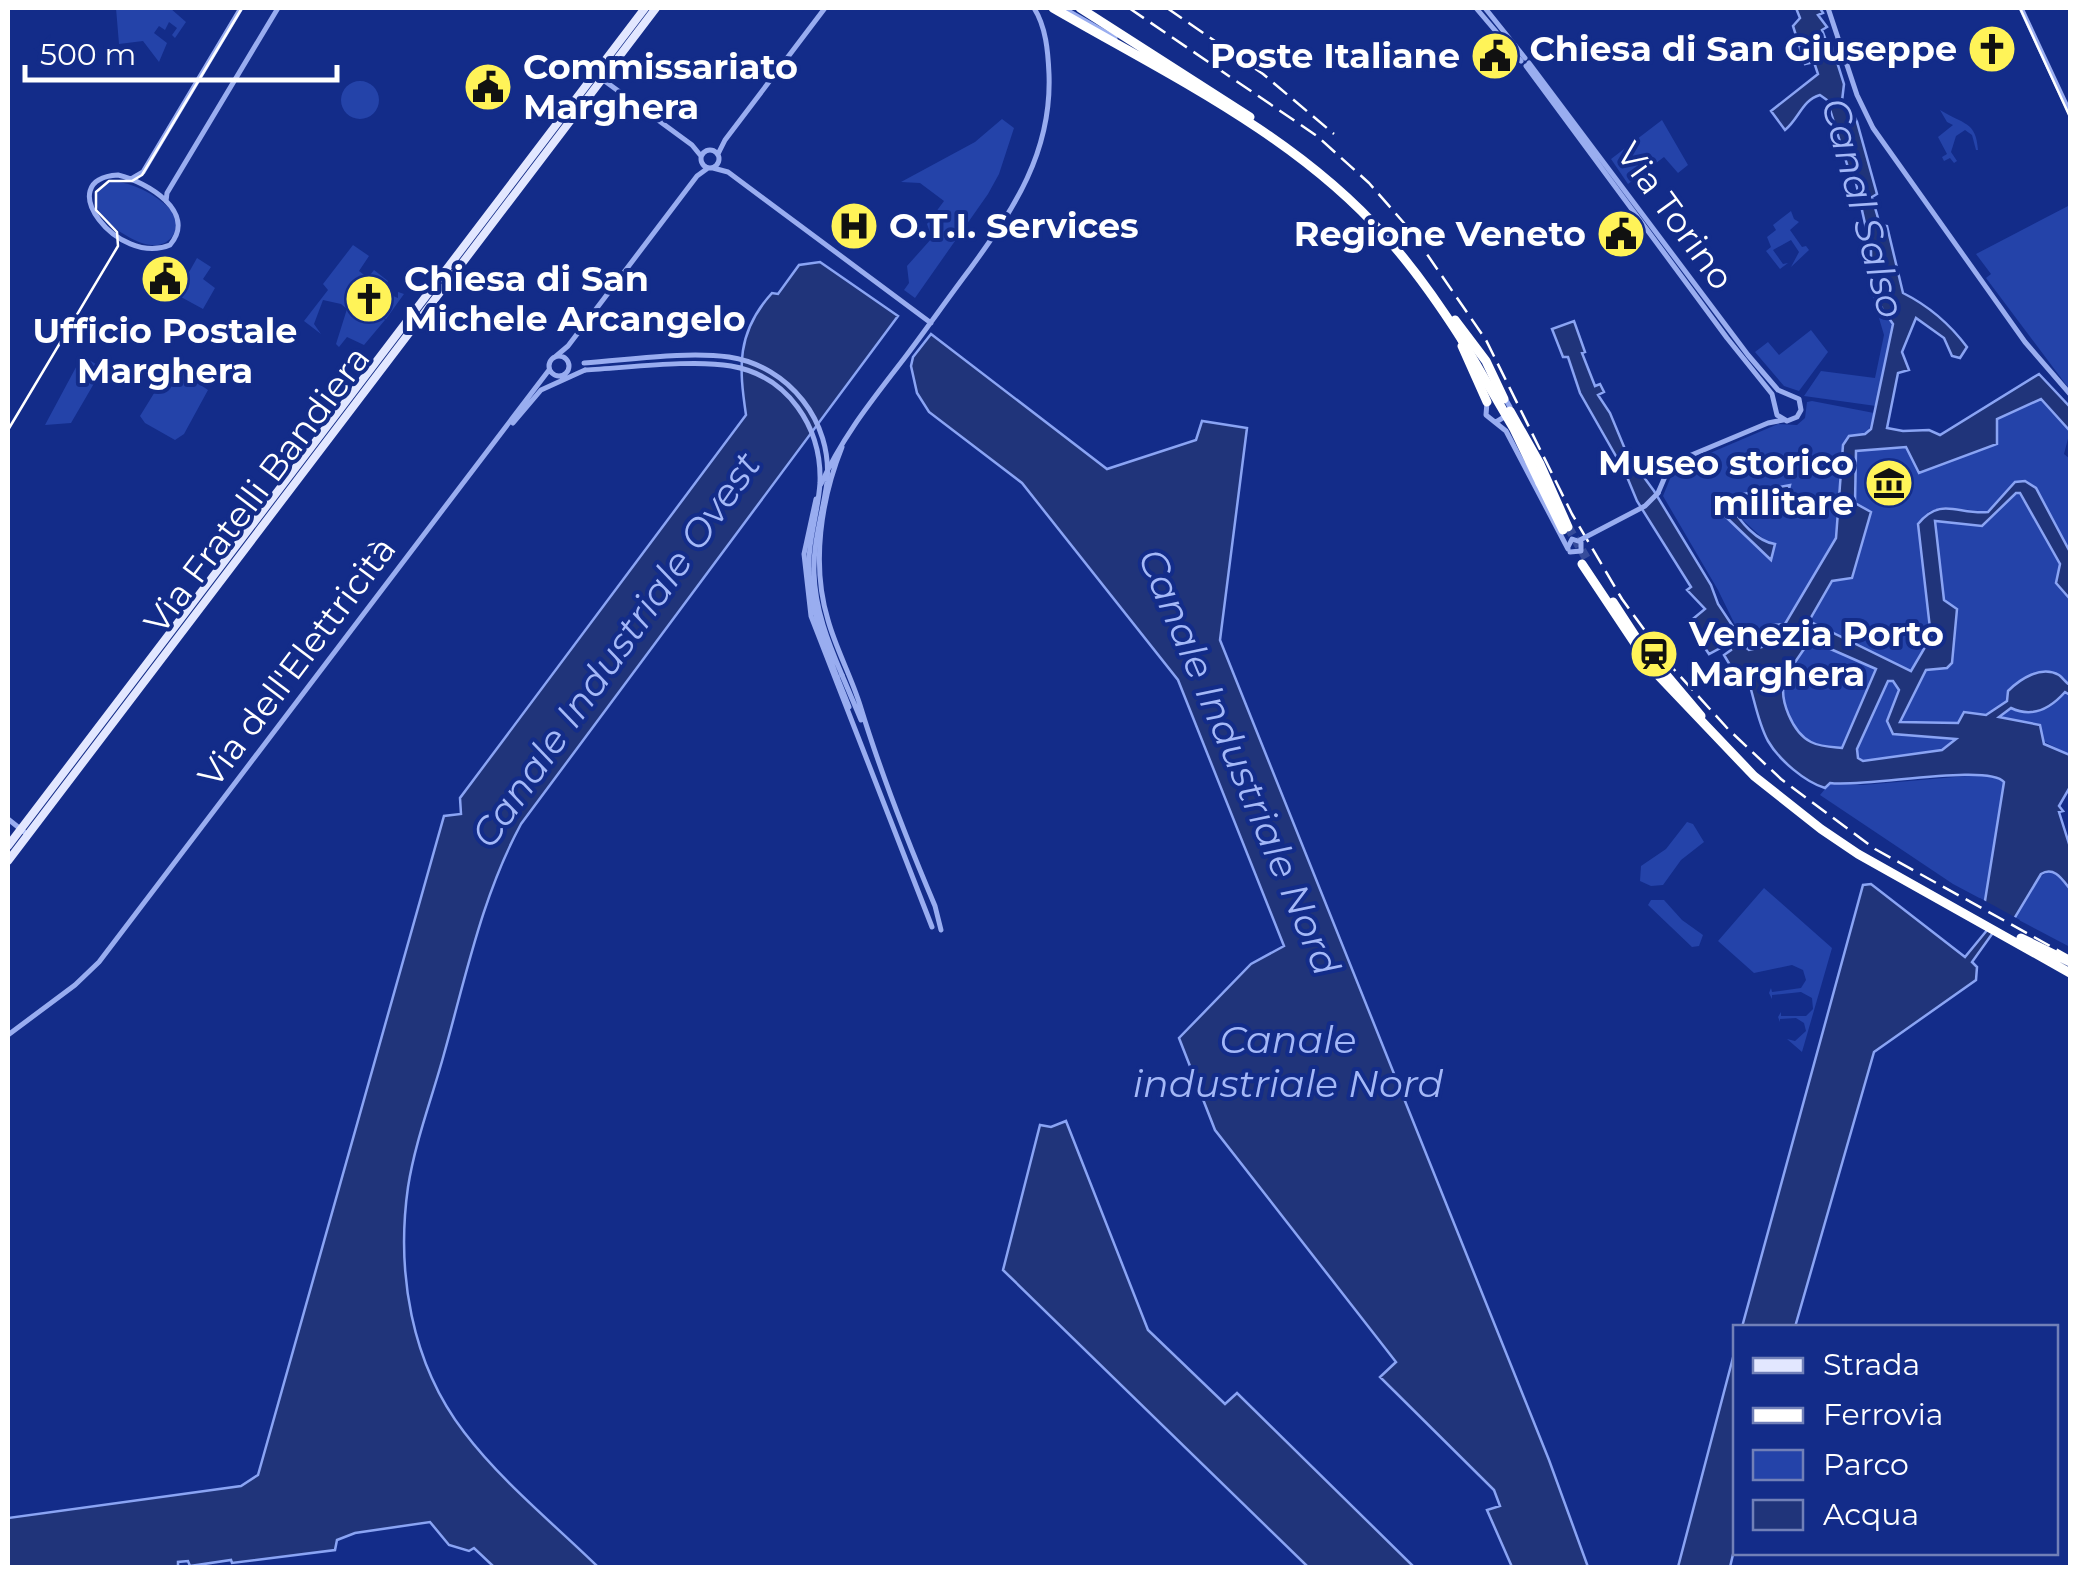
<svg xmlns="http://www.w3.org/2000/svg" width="2078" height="1575" font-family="Montserrat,sans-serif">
<rect width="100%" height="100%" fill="#132c89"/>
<path fill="#2443a9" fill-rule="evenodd" d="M116,8H170L186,22L175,38L172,35L177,28L169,22L165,30L159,26L154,33L167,43L159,62L143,41L119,44Z
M341 100a19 19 0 1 1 38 0a19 19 0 1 1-38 0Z
M1940,110C1964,125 1976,121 1978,150H1976L1972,135L1965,130L1956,136L1951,152L1957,161L1954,163L1950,158L1944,161L1942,157L1947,154L1938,137L1953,125L1947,122Z
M1002,119L1014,128L999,174L988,194L915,298L904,290L909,283L907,266L932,238L927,224L944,201L920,183L901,182L975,142Z
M1662,120L1688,165L1678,173L1664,157L1628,184L1611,159Z
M113,181C133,183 155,194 169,208C185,224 172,248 151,245C126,243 66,198 113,181Z
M2070,205V390L1986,278L1991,274L1976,254Z
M1791,211L1794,219L1799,222L1790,230L1802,247L1806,246L1809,250L1791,267L1799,252L1791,240L1773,250L1783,264L1788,263L1780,269L1766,251L1771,247L1767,237L1776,230L1773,225Z
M353,245L369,256L359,271L368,278L374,270L388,281L386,285H362L356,294L360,298L353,308L363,315L367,311L375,317L381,309L373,298L388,294L398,298V292L404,294L386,319L382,317L385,320L364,345L347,337L339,347L336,344L347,309L341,304L323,300L314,324L321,334L304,321L328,290L323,284Z
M197,258L211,267L203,279L215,288L203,309L181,297L177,276L188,274Z
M1868,281L1893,324L1876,406L1804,396L1821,371L1875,378L1884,335Z
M1811,330L1828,352L1799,391L1784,386L1755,352L1768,342L1779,355Z
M82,356L103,368L71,423L45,425Z
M169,369H177L208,390L184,434L175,440L145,423L140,416Z
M2042,399L2070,431L2064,454L2070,459V552L2036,488L2014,483L1988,512L1943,507L1928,512L1931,637L1911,672L1808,621L1832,581L1852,578L1871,513L1855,503L1856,450L1906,447L1919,473L1997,419Z
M1812,401L1874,413L1868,433L1849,437L1841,452L1836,538L1785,624L1772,625L1762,647L1756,649L1743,641L1718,590L1663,496L1672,474L1682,465L1778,424L1797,425L1805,418L1807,402ZM1790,485L1783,494L1736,500L1732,505L1734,512L1769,544L1770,559L1726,516L1728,497Z
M2016,493H2020L2060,565C2054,582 2060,585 2070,599V685C2048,671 2027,671 2007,691V701L1986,715L1964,712L1959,723H1900L1926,670L1947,668L1952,663L1956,608L1944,600L1935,521L1982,526Z
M1810,640L1876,669L1842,748C1831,747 1821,747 1811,742C1793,734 1778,700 1785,680C1790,667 1802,653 1810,640Z
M1888,681H1894L1899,690L1887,721L1902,736L1958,738L1942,750L1863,761L1858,758L1857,749Z
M2065,692L2070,695V755L1998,717L2011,708C2033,717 2049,710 2065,692Z
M1990,774L2000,776L2004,782L1985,901L1953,884L1820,795L1830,783L1863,785Z
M1687,822L1693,824L1704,842L1681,860L1663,885L1651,886L1640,881L1641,866L1666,849Z
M2049,871L2057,873L2070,889V947L2015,918L2037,879Z
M1764,888L1832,948L1802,1052L1787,1039L1795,1041L1806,1031L1804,1023L1796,1018L1780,1019V1022L1778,1017L1781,1012V1016H1806L1813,1009L1812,998L1801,992L1772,995V999L1769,993L1771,988L1772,992L1801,988L1806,980L1803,970L1792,965L1754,973L1718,941Z
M1651,900H1664L1682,920L1703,935L1699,946L1692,947L1648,905Z"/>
<path fill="#20347a" stroke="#8aa4f4" stroke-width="2.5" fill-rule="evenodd" d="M1796,8H1820L1823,13L1818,15L1827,27L1822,30L1828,46H1832L1844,84L1842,101L1848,103L1857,122L1877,194L1872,197L1880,225L1887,226L1903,293C1929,306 1949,323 1967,347L1960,358L1952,356L1944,338L1916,318L1902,352L1909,370L1898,373L1887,428L1903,431L1929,430L1940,435L2039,374L2070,407V431L2041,399L1997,419V444L1919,473L1906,447L1856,451L1855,503L1871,512L1852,578L1832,581L1809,621L1911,671L1931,637L1918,524C1941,496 1958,515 1988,512L2015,482L2025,481L2036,488L2070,552V599L2056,583L2060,564L2020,493H2016L1982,526L1935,521L1944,600L1957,609L1952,663L1947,668L1926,670L1900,722L1958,723L1964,712L1986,715L2007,701L2008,691C2020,679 2041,665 2059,675C2063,678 2066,683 2070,685V695L2065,692C2050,709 2032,718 2011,708L1999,717L2040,725L2044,744L2070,755V787L2059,806L2063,811L2059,812L2070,847V889C2062,879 2054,866 2041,874L2008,929L1992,934L1972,962L1977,967L1976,980L1874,1052L1795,1327H1742L1863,885L1871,884L1965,957L1988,929L1984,907L2004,782C1988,763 1864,788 1830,783L1825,788C1805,782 1779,760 1768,741C1759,725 1755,703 1750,686L1743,687L1724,655L1731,650L1728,644L1709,654L1688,623L1705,609L1687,590L1691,587L1637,501L1625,472L1580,393L1568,357H1563L1552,329L1574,321L1585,352L1582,353L1595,386L1600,384L1604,392L1598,395L1610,413L1627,454L1654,491L1711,585L1718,604L1736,631L1738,641L1749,650L1762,647L1772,625L1785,624L1836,538L1843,445L1849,436L1865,434L1871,429L1893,324L1877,301L1871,281V251L1856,183L1851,177L1827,100L1820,95C1802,100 1799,119 1785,130L1771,111L1818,74L1814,62L1805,64L1793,26L1800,18ZM1810,640L1876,669L1842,748C1831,747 1821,747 1811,742C1793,733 1778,699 1785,680C1790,667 1802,653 1810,640ZM1888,681H1893L1899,690L1887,721L1893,734L1956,739L1942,750L1863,761L1858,758L1857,749Z
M820,262L898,316L521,824C482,896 466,976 444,1054C432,1098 415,1142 408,1187C396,1272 411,1363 464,1432C502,1482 554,1524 598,1567H494L474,1548L469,1551L449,1545L430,1522L355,1533L337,1540L335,1550L232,1563L231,1560L190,1566L188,1561L178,1562V1568L8,1567V1518L241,1486L258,1475L444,816L461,814L460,798L746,415C739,367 736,333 772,293L778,294L799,265Z
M931,334L1107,469L1196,440L1202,421L1247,428L1220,640L1549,1460L1588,1567H1512L1487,1510L1500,1506L1494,1490L1380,1377L1396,1362L1215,1130L1179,1038L1251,964L1284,946L1178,680L1022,483L929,412L917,393L911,366L913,357Z
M1790,485L1787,497L1778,494L1736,500L1732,505C1738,521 1758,542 1775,544L1771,560L1726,517L1723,502L1728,497Z
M1066,1121L1148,1330L1225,1404L1237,1393L1414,1567H1308L1003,1270L1040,1125L1051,1127Z
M1735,1350V1546L1730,1567H1678Z"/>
<path fill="#132c89" d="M1980,898L2020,920L2011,932L1999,937L1979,917Z"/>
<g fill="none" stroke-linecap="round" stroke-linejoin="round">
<path stroke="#364c9b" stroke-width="9" stroke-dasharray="9 4.5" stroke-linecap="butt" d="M1568,527L1588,561"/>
<path stroke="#99adf0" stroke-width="5" d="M1063,8L1115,38
M1476,8L1521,61
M1485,8L1525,58
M1828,8L1857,95L1873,128L2025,342L2070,394
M2021,8L2070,113
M1526,66L1727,338L1772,394L1777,415L1787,421L1797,417L1801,410L1799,399L1778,390L1748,355L1529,63
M602,79L692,145L701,156
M701 159a9 9 0 1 1 18 0a9 9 0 1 1-18 0Z
M718,154L725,140L825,8
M713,168L728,172L931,323
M118,175C147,182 198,212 170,245C118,267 50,179 118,175Z
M131,179L143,172L241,8
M166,201L167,193L278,8
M549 366a10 10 0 1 1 20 0a10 10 0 1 1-20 0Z
M555,357L568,346L697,176L708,168
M1487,402L1486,415L1506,431L1568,549
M1496,422L1509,414L1510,407L1506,400
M513,423L541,390L585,370
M842,447C821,499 811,565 828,620C836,649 851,676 860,705C881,774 907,840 935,906L941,930
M821,484C843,435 874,398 906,356C928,327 948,298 970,269C1014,209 1052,152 1049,74C1048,51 1046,27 1034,8
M1658,493L1667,472L1677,461L1768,423L1783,420
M816,499L804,554L811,616L932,927
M842,675L861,720
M837,677L849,707
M8,819L28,835
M8,1035L75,985L99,962L549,370"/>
<path stroke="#e2e7ff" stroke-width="8" d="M8,846L645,8
M8,861L656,8"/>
<path stroke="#fff" stroke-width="9" d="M1053,8C1167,74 1296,135 1385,236C1413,267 1439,304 1462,340
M1080,8L1250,117
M1455,320L1486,361L1504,399
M1462,346L1487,402
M1510,411L1540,464L1568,527
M1540,483L1563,530
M1582,564L1652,669L1754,776L1821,829L1858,854L2070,973
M1613,602L1641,645L1701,716
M2021,938L2070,962"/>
<path stroke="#fff" stroke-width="2.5" d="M2020,8L2070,117
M8,430L118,246L117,232L96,210V192L109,181H132L142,175L242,8"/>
<path stroke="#fff" stroke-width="2.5" stroke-dasharray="18 8" stroke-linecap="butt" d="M1129,8L1317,136L1369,183L1411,231L1486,340L1572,514L1622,599L1670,665L1728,729L1781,779L1875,849L2070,957
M1167,8L1263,74L1334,134"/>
<path stroke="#99adf0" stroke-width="5" d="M584,363C629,360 685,351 729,357C789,366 833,422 827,482C823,513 813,541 814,573C815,609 828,642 842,675
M585,370C626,368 693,359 731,366C788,376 822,427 820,483C818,514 807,542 809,574C811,611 824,643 837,677
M1580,540L1645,506L1658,493
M1568,547L1572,539L1581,542V551L1570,552"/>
<path stroke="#fff" stroke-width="9" d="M1462,340L1514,429L1540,483"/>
</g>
<defs>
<g id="church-disc" transform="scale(2.5)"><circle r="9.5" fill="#fff358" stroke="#132c89"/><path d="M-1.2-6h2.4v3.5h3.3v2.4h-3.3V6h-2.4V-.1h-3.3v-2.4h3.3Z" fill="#111"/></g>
<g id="civic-disc" transform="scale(2.5)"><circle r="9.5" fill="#fff358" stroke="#132c89"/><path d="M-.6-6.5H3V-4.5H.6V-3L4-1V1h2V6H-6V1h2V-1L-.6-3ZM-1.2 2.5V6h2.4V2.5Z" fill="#111"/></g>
<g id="hospital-disc" transform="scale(2.5)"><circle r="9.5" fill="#fff358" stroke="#132c89"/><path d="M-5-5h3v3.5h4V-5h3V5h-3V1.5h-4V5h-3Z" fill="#111"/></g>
<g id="museum-disc" transform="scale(2.5)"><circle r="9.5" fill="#fff358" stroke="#132c89"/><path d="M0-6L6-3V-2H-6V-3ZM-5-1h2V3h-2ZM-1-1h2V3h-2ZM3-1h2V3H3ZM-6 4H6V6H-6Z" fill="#111"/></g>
<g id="station-disc" transform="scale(2.5)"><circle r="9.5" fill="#fff358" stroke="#132c89"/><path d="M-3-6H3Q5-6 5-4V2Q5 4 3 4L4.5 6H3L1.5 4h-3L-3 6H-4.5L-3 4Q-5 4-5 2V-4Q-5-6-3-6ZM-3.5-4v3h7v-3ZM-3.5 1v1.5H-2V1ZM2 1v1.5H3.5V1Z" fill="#111"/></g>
</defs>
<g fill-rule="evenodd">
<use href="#church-disc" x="1992" y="49"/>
<use href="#civic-disc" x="1495" y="56"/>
<use href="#civic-disc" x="488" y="87"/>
<use href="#hospital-disc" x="854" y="226"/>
<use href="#civic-disc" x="1621" y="234"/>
<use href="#civic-disc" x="165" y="279"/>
<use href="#church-disc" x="369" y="299"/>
<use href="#museum-disc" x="1889" y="483"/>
<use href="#station-disc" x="1654" y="654"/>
</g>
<g text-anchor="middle" stroke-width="8" stroke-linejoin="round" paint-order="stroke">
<g font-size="35" font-weight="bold" fill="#fff" stroke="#132c89" text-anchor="end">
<text x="1957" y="61">Chiesa di San Giuseppe</text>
<text x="1460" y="68">Poste Italiane</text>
<text x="523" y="79" text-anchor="start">Commissariato<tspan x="523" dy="40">Marghera</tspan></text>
<text x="889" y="238" text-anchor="start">O.T.I. Services</text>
<text x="1586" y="246">Regione Veneto</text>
<text x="404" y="291" text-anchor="start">Chiesa di San<tspan x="404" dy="40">Michele Arcangelo</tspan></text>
<text x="165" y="343" text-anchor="middle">Ufficio Postale<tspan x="165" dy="40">Marghera</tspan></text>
<text x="1854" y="475">Museo storico<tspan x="1854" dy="40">militare</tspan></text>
<text x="1689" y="646" text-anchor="start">Venezia Porto<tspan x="1689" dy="40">Marghera</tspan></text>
</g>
<g font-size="35" fill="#fff" stroke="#132c89">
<text transform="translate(1675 216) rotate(54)" y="12">Via Torino</text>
<text transform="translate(257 490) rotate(-53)" y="12">Via Fratelli Bandiera</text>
<text transform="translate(297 662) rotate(-53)" y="12">Via dell'Elettricità</text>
</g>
<g font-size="38" font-style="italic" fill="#a4b8f8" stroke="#132c89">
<text transform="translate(1863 208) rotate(75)" y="13">Canal Salso</text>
<text transform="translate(616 650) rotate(-55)" y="13">Canale Industriale Ovest</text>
<text transform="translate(1239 762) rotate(67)" y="13">Canale Industriale Nord</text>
<text x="1288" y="1053">Canale<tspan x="1288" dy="44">industriale Nord</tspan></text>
</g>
</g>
<rect width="2078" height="1575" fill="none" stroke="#ffffff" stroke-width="20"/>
<rect x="1733" y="1325" width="325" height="230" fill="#132c89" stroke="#7180b8" stroke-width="2.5"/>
<rect x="1753" y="1358" width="50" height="15" fill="#e2e7ff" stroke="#7180b8" stroke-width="2.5"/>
<text x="1823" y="1375" font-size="30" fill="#ffffff">Strada</text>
<rect x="1753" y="1408" width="50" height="15" fill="#ffffff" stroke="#7180b8" stroke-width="2.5"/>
<text x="1823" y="1425" font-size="30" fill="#ffffff">Ferrovia</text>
<rect x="1753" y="1450" width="50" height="30" fill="#2443a9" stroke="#7180b8" stroke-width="2.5"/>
<text x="1823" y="1475" font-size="30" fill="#ffffff">Parco</text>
<rect x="1753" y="1500" width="50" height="30" fill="#20347a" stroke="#7180b8" stroke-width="2.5"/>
<text x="1823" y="1525" font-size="30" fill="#ffffff">Acqua</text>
<path d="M25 65v15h312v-15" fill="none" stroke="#ffffff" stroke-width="5"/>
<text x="40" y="65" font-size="30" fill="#ffffff" stroke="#132c89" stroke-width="8" paint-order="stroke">500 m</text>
</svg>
